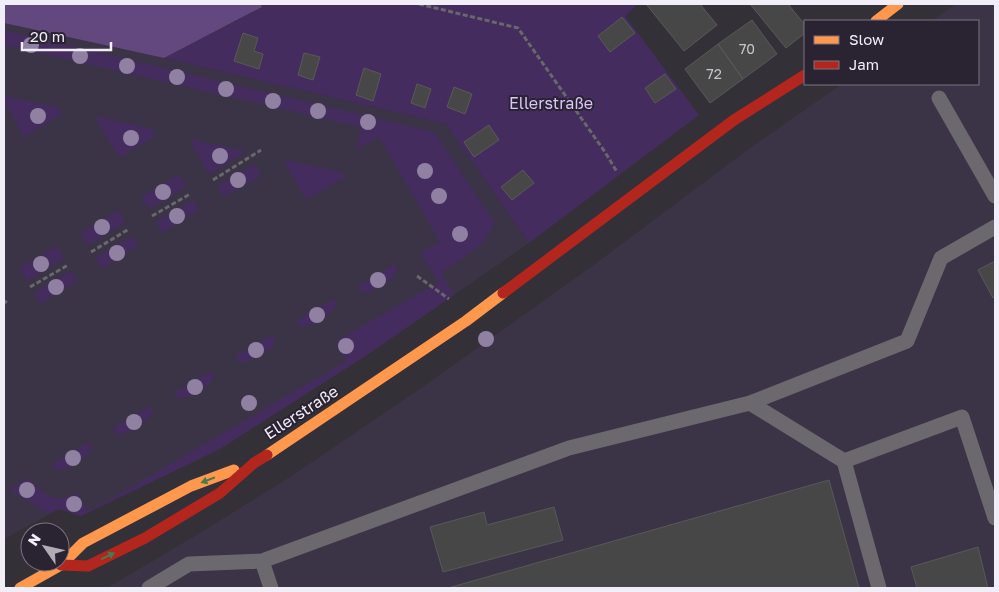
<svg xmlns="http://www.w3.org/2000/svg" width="999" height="592" font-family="'Golos Text',sans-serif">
<rect width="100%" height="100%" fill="#343038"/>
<path fill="#3b3346" d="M956,4H995V588H107L200,533L293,475L427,384L595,264L750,148L842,84H978V21H931Z
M4,23L164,58L446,124L529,243L367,355L220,449L81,516L59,509L4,539Z"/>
<path fill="#442d5e" d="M260,4H638L625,16L699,115L529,243L446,124L164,58L261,8Z
M4,30L434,132L495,223L481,245L441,273L454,295L367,355L220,449L81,516L59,509L48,514L9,489L28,478C44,495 55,505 77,493L88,511L102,504L346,361L336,341L439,282L420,253L440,242L379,137L356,150L361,127L4,45Z
M4,96L57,107L62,114L24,137L4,100Z
M100,117L152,129L156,136L119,158L96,119Z
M193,139L243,151L244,153L209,174L191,143Z
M287,160L341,172L345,177L306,200L285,163Z
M255,164L261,176L223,197L217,186Z
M179,174L186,187L149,209L141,197Z
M193,200L199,210L162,233L156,222Z
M118,210L125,223L88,245L80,233Z
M132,236L138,246L101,269L95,258Z
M57,246L64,258L27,281L19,268Z
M395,264L397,269L394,277L369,292C363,293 360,291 358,286Z
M71,271L77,281L40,304L34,293Z
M334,299L336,304C334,314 308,330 299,326L296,321Z
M273,335L275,340L272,348L246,362C240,364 238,361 235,356Z
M211,371L214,376C212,386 186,401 176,398L174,393Z
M151,406L153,411C150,421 126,437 116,433L113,428Z
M89,442L92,447L88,455L63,470C57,471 54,469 52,464Z"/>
<path fill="#62487f" d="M4,4H260L262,7L164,58L4,23Z"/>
<path fill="#484747" stroke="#595959" d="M646,4H700L717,25L684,51Z
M750,4H788L805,25V33L786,48Z
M622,17L635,33L610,52L598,36Z
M752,20L777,54L743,79L718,44Z
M243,33L258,38L254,51L263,54L259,69L234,61Z
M718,44L743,79L710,103L685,69Z
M304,53L320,57L313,80L298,75Z
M364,68L381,74L373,101L356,95Z
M665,74L676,89L655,103L645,88Z
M417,84L431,89L425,108L411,103Z
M454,87L472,94L465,114L447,107Z
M489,125L499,140L474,157L464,142Z
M523,170L534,183L512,200L501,187Z
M995,261V297L993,298L978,270Z
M829,480L859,588H448Z
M554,507L563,540L443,572L430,527L484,512L487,525Z
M978,547L988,588H917L911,567Z"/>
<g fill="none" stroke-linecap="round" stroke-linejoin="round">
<path stroke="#69676b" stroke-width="3" stroke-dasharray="5 2.5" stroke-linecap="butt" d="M419,4L518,28L605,152L617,172
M213,180L261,150
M152,216L190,194
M91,252L129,229
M417,276L449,299
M30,287L68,265
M4,303L7,301"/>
<path stroke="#6b696d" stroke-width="15" d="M939,98L995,196
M750,403L844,461L962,417L995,518
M844,461L879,588
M262,561L271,588
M149,588L189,564L262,561L569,448L750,403L907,341L941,258L995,227"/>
<path stroke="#ff974d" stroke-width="11" d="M876,21L898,4
M267,455L466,321L503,293
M20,588L61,565L83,543L191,486L234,470"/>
<path stroke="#b3261e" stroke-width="11" d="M503,293L734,120L805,75
M61,565L88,566L145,538L220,493L254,463L267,455"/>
</g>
<g fill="#9081a3">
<circle cx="31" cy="45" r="8"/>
<circle cx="80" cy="56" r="8"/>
<circle cx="127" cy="66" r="8"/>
<circle cx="177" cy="77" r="8"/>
<circle cx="226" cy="89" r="8"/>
<circle cx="273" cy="101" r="8"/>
<circle cx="318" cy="111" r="8"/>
<circle cx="38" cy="116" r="8"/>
<circle cx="368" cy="122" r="8"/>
<circle cx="131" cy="138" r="8"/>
<circle cx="220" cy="156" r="8"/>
<circle cx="425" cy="171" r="8"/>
<circle cx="238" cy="180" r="8"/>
<circle cx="163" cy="192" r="8"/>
<circle cx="439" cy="196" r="8"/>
<circle cx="177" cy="216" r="8"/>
<circle cx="102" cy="227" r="8"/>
<circle cx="460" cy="234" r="8"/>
<circle cx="117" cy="253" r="8"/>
<circle cx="41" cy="264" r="8"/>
<circle cx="378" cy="280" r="8"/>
<circle cx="56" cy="287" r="8"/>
<circle cx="317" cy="315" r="8"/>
<circle cx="486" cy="339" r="8"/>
<circle cx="346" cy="346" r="8"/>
<circle cx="256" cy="350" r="8"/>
<circle cx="195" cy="387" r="8"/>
<circle cx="249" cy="403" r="8"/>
<circle cx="134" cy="422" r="8"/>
<circle cx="73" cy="458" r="8"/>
<circle cx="27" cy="490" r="8"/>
<circle cx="74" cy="504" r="8"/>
</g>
<defs><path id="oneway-solid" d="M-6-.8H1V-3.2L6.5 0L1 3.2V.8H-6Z" transform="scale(1.25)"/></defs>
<g fill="#467c4d">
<use href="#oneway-solid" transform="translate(208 480) rotate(159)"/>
<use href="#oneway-solid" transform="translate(108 556) rotate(-26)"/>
</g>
<g text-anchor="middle" stroke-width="4" stroke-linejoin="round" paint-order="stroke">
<g font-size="14" fill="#c8c4cc">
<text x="747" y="54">70</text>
<text x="714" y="79">72</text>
</g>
<g font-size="16" fill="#dbc4fb" stroke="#2a2332">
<text x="551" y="109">Ellerstraße</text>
</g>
<g font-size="16" fill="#f2eef8" stroke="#2a2332">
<text transform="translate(301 412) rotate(-33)" y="6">Ellerstraße</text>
</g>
</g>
<rect width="999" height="592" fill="none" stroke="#f2eef8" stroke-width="10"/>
<rect x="804" y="20" width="175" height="65" fill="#2a2332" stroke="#7a7481"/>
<rect x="814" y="36" width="25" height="8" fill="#ff974d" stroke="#7a7481"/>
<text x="849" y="45" font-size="15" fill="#f2eef8">Slow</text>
<rect x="814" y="61" width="25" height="8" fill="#b3261e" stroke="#7a7481"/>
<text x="849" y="70" font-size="15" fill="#f2eef8">Jam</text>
<g transform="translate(45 547) rotate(304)"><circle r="24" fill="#2a2332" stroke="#7a7481"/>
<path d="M0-4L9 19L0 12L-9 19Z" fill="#b0acb5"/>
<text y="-8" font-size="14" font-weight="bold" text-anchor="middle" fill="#f2eef8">N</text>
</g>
<path d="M22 42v8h89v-8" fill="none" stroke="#f2eef8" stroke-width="2.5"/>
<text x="30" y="42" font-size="15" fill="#f2eef8" stroke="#2a2332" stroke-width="4" paint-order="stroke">20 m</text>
</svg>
